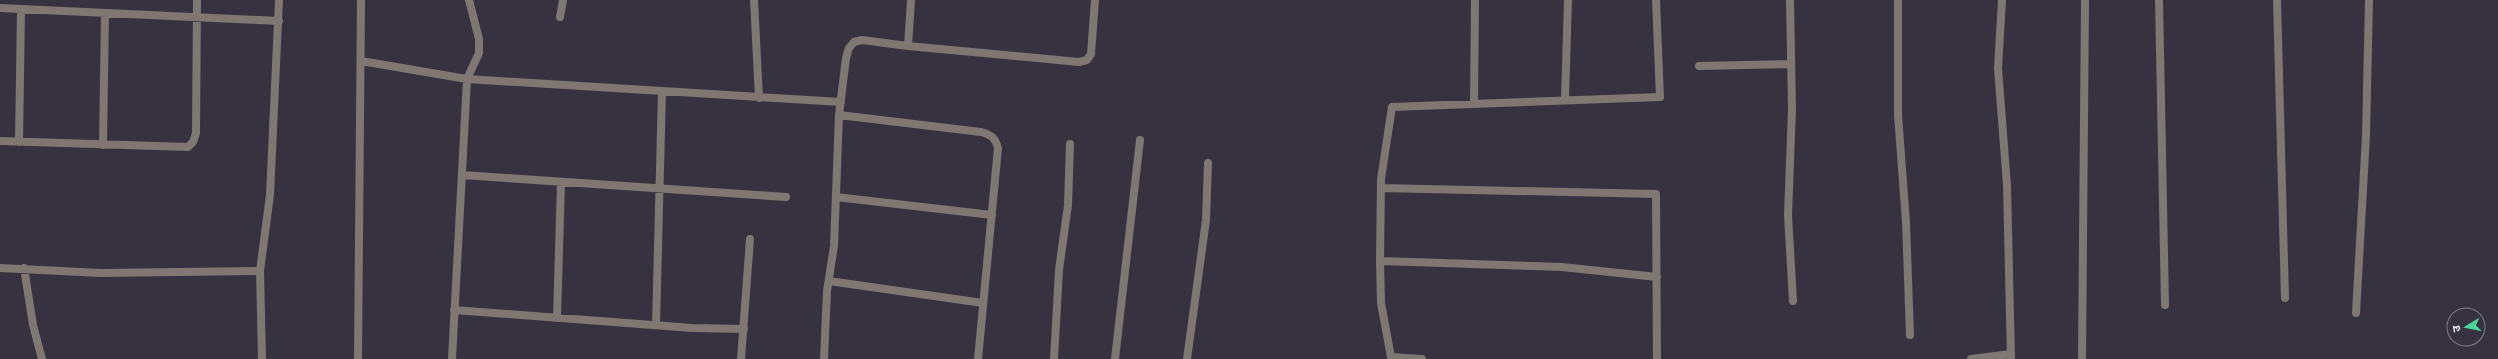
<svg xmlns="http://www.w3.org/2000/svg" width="2498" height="359" font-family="'Nunito Sans','Noto Sans Devanagari',sans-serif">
<rect width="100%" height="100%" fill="#363240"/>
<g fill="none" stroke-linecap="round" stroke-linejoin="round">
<path stroke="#7e7772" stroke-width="8" d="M754,0L759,98
M1790,0L1792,109L1788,215L1793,301
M1898,0V115L1906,222L1910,335
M2002,0L1998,68L2007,185L2011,359
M2159,0L2165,305
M2277,0L2285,298
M0,8L279,21
M560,17L563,0
M908,46L1079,62L1087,60L1091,54L1095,0
M361,61L467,79L841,102
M1699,66L1791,64
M1565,99L1568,0
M1474,103L1475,0
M839,115L981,132C991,135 995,137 998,148L978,359
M0,141L188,147L193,142L196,133L197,0
M19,142L21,9
M103,145L105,13
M462,175L786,197
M1381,188L1656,194L1657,359
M836,197L992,215
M1380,261L1562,267L1657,277
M0,268L101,273L260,271L262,359
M24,268L33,325L42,359
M260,271L270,195L279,0
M829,281L983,303
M454,310L692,328L744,329
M2356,313L2366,136L2369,0
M557,318L561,183
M656,325L662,91
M358,359L361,0
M452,359L467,79L479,53V39L469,0
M741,359L750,239
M824,359L827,291L834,246L839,115L846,58L849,48L854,42L862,40L908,46L911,0
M1054,359L1059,270L1068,205L1070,144
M1115,359L1140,140
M1187,359L1206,220L1208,163
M1422,359L1391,357L1381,303L1380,261L1381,179L1392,107L1660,97L1656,0
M1971,359L2011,354
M2082,359L2085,0"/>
</g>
<g transform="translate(2466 327) rotate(260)"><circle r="19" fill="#363240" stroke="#807d89"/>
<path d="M0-3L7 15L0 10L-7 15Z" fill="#4ed39a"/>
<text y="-6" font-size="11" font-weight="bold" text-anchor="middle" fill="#f0eef7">उ</text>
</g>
</svg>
